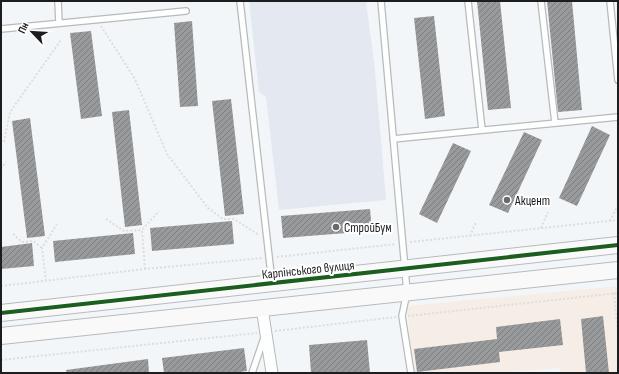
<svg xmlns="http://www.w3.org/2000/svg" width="619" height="374" font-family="'Sofia Sans Condensed',sans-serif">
<defs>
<pattern id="building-hatch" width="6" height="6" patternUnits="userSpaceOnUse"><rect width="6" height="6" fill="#999a9b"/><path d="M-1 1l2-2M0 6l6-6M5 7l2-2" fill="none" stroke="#7c7d7e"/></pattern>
</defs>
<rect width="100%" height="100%" fill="#f3f6f9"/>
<path fill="#e4e9f1" d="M249,1H366L375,70L386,200L279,210L266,97L259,92Z"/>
<path fill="#f6eee6" d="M618,286V373H560V368L497,373H413L407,306Z"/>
<path fill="url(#building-hatch)" d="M477,1H500L511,108L488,110Z
M547,1H572L582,110L558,112Z
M434,16L445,116L425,119L414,18Z
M192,21L198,106L180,107L174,23Z
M91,31L102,116L81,119L70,33Z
M231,99L244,214L225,216L212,101Z
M129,110L142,225L125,227L112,112Z
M30,118L45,236L27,238L12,121Z
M592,126L610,135L577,206L559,198Z
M524,132L542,140L508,213L489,205Z
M453,143L471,151L437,223L419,214Z
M370,209L372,231L283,238L281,216Z
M232,221L234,244L152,251L150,228Z
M133,233L135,254L55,262L53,241Z
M32,243L34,266L1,269V247Z
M603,316L609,373H586L581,319Z
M560,319L563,345L499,352L500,362L417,372L414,349L497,339L496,327Z
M367,340L370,373H311L309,345Z
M244,348L247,371L232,373H164L162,358Z
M148,359L149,373H67L66,370Z"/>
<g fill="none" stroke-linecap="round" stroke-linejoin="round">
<g stroke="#b8babc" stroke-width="8">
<path id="lane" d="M58,1L59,23
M240,1L272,283
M381,1L407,292L402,316L411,373
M468,1L482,130
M541,1L555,123
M610,1L618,80
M1,29L186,11
M393,139L618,117
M252,373L264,338"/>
</g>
<g stroke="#b8babc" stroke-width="13">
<path id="street" d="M262,308L272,373"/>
</g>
<g stroke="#b8babc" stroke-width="18">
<path id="secondary" d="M1,313L618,245
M1,336L618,270"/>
</g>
<path stroke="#dcddde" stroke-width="2" stroke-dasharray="2 2" stroke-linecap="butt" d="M101,26L135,79L167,154L208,208L223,219H234L259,235
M4,142L10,112L61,40
M1,169L6,162
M106,219L124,231L142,230
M610,221L618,205
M541,228L548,212
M13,234L22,242L33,241L42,248
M470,236L476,222
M410,242L618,220
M277,257L396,244
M145,269L142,230L159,211
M46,281L42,248L57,224
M1,286L145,269L262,258
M614,293L618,332
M408,316L618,293
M275,331L396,317
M1,360L257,333"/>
<use href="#lane" stroke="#fdfefe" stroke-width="5.5"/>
<use href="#street" stroke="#fdfefe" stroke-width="11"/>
<use href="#secondary" stroke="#faf9fa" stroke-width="16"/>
<g stroke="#fff" stroke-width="6">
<path id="cycleway" d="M1,313L618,245"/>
</g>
<use href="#cycleway" stroke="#1b5e20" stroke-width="4"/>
</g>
<g fill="#67696b" stroke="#fff" stroke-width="1.5">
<circle cx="507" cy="200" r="4"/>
<circle cx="336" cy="227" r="4"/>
</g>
<g text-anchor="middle" stroke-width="4" stroke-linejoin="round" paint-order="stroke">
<g font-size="13" fill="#1c1d1f" stroke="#fff" text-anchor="start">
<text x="515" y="205">Акцент</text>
<text x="344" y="232">СтройБум</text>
</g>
<g font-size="13" fill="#1c1d1f" stroke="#fff">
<text transform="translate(308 269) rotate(-6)" y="5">Карпінського вулиця</text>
</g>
</g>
<rect width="619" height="374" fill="none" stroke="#1c1d1f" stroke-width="4"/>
<g transform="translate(32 32) rotate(295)" stroke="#ffffff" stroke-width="3" paint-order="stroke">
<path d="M0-3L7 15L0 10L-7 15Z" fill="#1c1d1f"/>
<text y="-6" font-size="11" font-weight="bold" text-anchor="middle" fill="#1c1d1f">Пн</text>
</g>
</svg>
